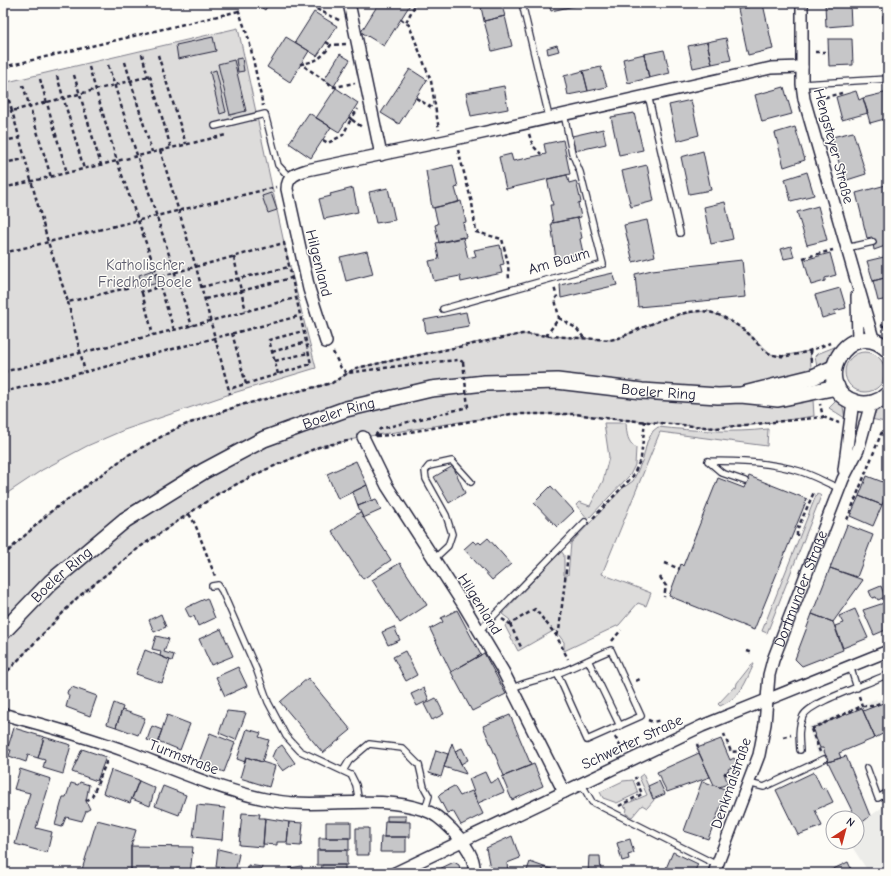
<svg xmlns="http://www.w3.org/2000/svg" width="891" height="876" font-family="'Comic Neue',sans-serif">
<rect width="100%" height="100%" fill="#fdfcf7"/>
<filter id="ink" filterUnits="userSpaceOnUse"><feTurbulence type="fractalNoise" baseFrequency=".025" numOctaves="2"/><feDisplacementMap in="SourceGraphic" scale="8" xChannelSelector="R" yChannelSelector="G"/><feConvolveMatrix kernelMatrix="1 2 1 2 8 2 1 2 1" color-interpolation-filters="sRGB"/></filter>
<g filter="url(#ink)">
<path fill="#ecece9" d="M888,696V731L840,752L841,758L828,762L824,753L818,755L808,727L876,699L877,701Z
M888,803V873H869L849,842H857V826Z"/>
<path fill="#dddcdb" stroke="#807f8b" d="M238,28L284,243L316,368L230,394L124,430L87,446L42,470L3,496V83Z
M708,311L725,318L747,332L771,354L781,356L810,351L814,416L760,424L716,428L604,418L576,414H511L363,437L319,447L265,470L219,493L140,547L77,598L3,676V556L49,513L128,455L181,426L241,405L332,383L356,368L484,341L522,334L610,340L619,338C648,325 676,312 708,311Z
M837,346C831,355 828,366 817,367L815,356L817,354Z
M845 372a20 20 0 1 1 40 0a20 20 0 1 1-40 0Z
M838,399L843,407L845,418L829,408Z
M888,402V417L885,422L871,419L877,411Z
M604,423H626C627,435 627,441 636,448L635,465L630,475L588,519L576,505L579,502L590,506L603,481L609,457Z
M658,427C694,431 733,433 768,429L767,446L660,432L602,574L651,593L646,606L638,603L619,625L564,651V642L555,630L518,651L505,626L510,620L502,614L561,551L564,555V575H568L571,543L623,488L633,481L643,459L647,442L653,431Z
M817,493L821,496L767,633L762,631Z
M752,664H754C744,685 742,696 720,706L718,704L734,687L736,688L737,683Z
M643,774L654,800L647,808L642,805L632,817L626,814L627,808L624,807L626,804L647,795L639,777Z
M633,780L638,793L617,803L603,798L600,792L623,781Z"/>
<path fill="#c6c6c8" stroke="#22223b" d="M255,3H269L265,10Z
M379,3H411L384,46L361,32Z
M480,3H496L481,7Z
M496,3H501L505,16L484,21L481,7Z
M548,3H588L551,11Z
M825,3H850L851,25L826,27Z
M763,4L773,49L748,55L738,9Z
M314,12L337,26L317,56L295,42Z
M883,15H888V29L883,30Z
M505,16L512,46L492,51L484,21Z
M213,37L216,51L178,59L176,45Z
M286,37L309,51L290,82L267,67Z
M726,38L731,60L712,64L707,42Z
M828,39H852L853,65L829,66Z
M707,42L712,64L693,68L688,46Z
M557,45L559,51L548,54L547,48Z
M664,50L670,73L649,78L644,54Z
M340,54L350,60L334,86L324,80Z
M644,54L649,78L628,83L623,59Z
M242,58L244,71L238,72L236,59Z
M234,60L246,111L230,115L218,64Z
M601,67L607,87L588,91L583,71Z
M410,69L427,80L399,124L381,113Z
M216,70L226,112L220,114L210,72Z
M583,71L588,91L568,95L564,76Z
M504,86L508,109L471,116L466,93Z
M784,87L792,114L762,122L755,95Z
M336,88L358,103L339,132L316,118Z
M856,91L859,100L863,98L868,113L842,120L836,97Z
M888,92V118L870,123L863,98Z
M691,100L699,135L677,141L669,105Z
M309,113L331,127L311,158L289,143Z
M634,113L643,150L619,155L611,117Z
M795,127L805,160L784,167L775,133Z
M603,129L606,144L575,151L572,136Z
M853,132L866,174L844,181L832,137Z
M563,140L570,174L506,189L499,157L511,154L513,161L546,154L544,144Z
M703,151L711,190L689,194L681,157Z
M453,165L458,187L455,188L459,202L432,208L426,171Z
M647,165L654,201L631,207L622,171Z
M807,172L814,195L791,201L785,179Z
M567,175L569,183L576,181L581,202L578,203L581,217L553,223L550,205H553L547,179Z
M886,185L888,194V245L874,250L872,237L867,238L856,193Z
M353,188L358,212L324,219L319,199L331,196L330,194Z
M388,188L395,220L376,223L369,192Z
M271,193L277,210L268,213L262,196Z
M461,201L466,222L463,223L466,237L439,243L435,225L438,224L434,208Z
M725,202L733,239L711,244L704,207Z
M818,206L827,240L807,245L797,212Z
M578,218L582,238L580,239L583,253L556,259L551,223Z
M647,220L655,256L633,262L624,225Z
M463,237L468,258L476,256L474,250L500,245L504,264L500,265L502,273L461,282L460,276L434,281L429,261L439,259L436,243Z
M791,246L794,257L784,259L781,249Z
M367,251L373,274L346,281L340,257Z
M830,253L836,275L825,278V281L811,285L804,260Z
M888,256V277L873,281L867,261Z
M742,260L746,297L638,307L635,274L652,270Z
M153,270L157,283L143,287L139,275Z
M613,273L617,285L561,298L560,285Z
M888,277V299L878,301L873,281Z
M840,288L846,308L834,311L836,314L822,318L815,295Z
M466,312L469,326L426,333L424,320Z
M356,461L367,485L338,499L327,474Z
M453,466L465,493L449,503L434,477Z
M749,476L807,499L754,630L669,596L681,564L683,566L718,478L744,488Z
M867,476L888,484V490L882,505L859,496Z
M367,485L372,500L358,506L353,492Z
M551,486L574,511L557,527L534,503Z
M859,496L882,505L873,526L850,516Z
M376,499L381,510L363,518L358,506Z
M360,512L391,560L363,579L332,531Z
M847,525L873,535L857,577L830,568Z
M488,538L511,564L492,580L464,549L473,541L476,544L479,542L481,544Z
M400,563L427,605L400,623L372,580Z
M830,568L863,580L833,622L812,614Z
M881,586L885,597L878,600L876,597L872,598L869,591Z
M207,598L215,618L198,626L194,616L190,618L185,608Z
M887,602L888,629L874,635L863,610Z
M855,609L868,638L843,648L835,626L843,623L839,616Z
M457,610L481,655L451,672L430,629L443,622L441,618Z
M161,614L166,627L154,632L149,620Z
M812,614L833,622L843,650L802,666L795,659Z
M394,627L400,640L388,645L382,632Z
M221,629L233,656L211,665L199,639Z
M156,636L169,639L164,652L174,655L172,661L160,656L161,651L152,649Z
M145,650L170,660L162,683L136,674Z
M405,651L417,675L406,681L393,657Z
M484,653L506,694L472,711L451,672Z
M238,667L247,686L225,696L216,677Z
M308,678L351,730L323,753L280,702Z
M72,687L97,696L90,716L66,707L69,696L67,693L68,690Z
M424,688L429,700L417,706L411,694Z
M436,698L444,714L432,720L424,704Z
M888,701V731L875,738L863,711Z
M114,703L123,707L116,727L107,724Z
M862,708L875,738L839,753L841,758L828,762L823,748H820L812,728Z
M122,710L145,718L138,735L116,727Z
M227,711L246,713L236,740L219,733Z
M167,715L190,724L180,750L158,741Z
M510,715L531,765L504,776L483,726Z
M152,726L162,730L157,743L147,740Z
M14,728L44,737L38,758L28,755L26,762L9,756L11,750H7Z
M247,729L261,733L259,737L269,740L262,762L246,757L245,762L237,759Z
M210,733L235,743L224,772L199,762Z
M44,737L71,745L63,774L43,768L45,760L38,758Z
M721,739L730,760L734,758L738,764L728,769L729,771L724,773L728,784L719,787L714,785L697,748Z
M452,743L455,751L466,774L444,767Z
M282,745L295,763L283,771L272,757L275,750Z
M462,748L468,760L461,764L455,751Z
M82,749L106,757L97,781L72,772Z
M436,750L448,754L441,777L429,773Z
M699,753L710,777L667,792L657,772Z
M846,756L870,816L859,825L828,762Z
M246,757L275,766L269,787L240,778Z
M534,764L543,786L512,800L502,777Z
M20,769L51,779L36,828L52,832L47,853L15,844L30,793L14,789Z
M111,770L139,780L130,803L103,793Z
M485,772L490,783L498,779L504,792L478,803L469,779Z
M814,772L822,789L826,788L833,802L815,810L822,826L798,835L776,790Z
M139,781L155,788L150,806L132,799Z
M659,781L665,794L653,799L648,786Z
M702,781L727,790L708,839L684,831Z
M80,782L89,785L86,801L90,809L86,811L82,821L66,817L62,827L55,825L63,797H66L71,783L78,785Z
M163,786L186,795L179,815L155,806Z
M454,786L460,796L472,791L483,814L461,825L453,811L447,813L438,796L441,793Z
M197,805L225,808L222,840L193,837Z
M242,813L260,814L259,818H265L263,847L239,845Z
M387,816H406V821H387Z
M265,818L289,822L287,842H277V845L263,844Z
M97,820L136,830L131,846V873H81Z
M385,821L410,822V837H384Z
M289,822L303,823L301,846L287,845Z
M326,822H351V838H326Z
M356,828H369V855H356Z
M512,836L520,858L507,863L508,873H491L486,848Z
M381,837H406V852H380Z
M319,838H349V850H319Z
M630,839L634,853L628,855L629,859L622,861L617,843Z
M131,846L193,847L190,873H131Z
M218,849L239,854L236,868L230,873H225L224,868L216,867Z
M317,850H347V865H317Z
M673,852L698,864L694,873H664Z
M589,856H600L601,873H588Z
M454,862L459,865L461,873H431Z
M530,862L544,867L542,873H526Z
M848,862L853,873H825Z
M248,865L262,867L261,873H248Z
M322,865H345V873H321Z
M302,866L303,873H290L289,868Z
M201,867L204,873H190V872Z
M544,867L552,869L551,873H542Z"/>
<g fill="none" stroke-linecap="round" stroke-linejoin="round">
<g stroke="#22223b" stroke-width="8">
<path id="service" d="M522,3L549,117
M802,84L888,79
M648,95L680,233
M215,126L265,114L278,165L290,178
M846,248L873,242
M443,309L603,264L580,172L572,153L564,114
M708,461C739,461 769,462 799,471C813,475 826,483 839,488
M708,461L722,473L745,481
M434,559L448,546L452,534L446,515L426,479L425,471L429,466L452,461L471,482
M212,586L218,585L222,591L257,671L268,702L286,736L300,751L351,775L356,785L359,803
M480,630L585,522
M588,660L620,726
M850,666L857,688
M513,688C525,682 538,680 551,676C571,669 591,658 611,650L641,716L587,740L557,673
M800,750C799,738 798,727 803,716C811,701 870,684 888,674
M867,768L878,798L888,792
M343,771L349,761L369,744L402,748L419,765L424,787L429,796L425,810
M581,783L592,802L717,865
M748,783L764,787L824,759"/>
</g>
<g stroke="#22223b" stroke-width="14">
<g id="minor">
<path d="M349,3L381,155"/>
<path d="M802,3V84L804,99L874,342"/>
<path d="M857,296L858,341"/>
<path d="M326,342L309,289L287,189C287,176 297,173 307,170L455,139L771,68L802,67"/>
<path d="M363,437L387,486L463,604L503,671L564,792"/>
<path d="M844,470L853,401"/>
<path d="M3,716L6,715C48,726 90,738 131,753C175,770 218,789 265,799C317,811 373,793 424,810C441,815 466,842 472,858C474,863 474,868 475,873"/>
<path d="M395,873L702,726L888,651"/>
<path id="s1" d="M714,873L759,755L765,724L769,675L773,660L843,479L858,450L871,403"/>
</g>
</g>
<g stroke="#22223b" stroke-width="18">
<g id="secondary">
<path d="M888,350C850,312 805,388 857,403C868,406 880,402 888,394"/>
<path d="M744,394L813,377L833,368"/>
<path id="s2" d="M3,632L51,582L125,520L204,471L264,439L346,409L431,389L485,383L557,381L642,391L718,396L741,395L778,399L837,387"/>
</g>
</g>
<path stroke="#22223b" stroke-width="2.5" stroke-dasharray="4 3" stroke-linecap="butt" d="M236,3L249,40L263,106
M304,3L341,21
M401,19L409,25L431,81L439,130
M406,22L416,3
M326,42L331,45
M346,44L331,45C320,59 318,61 301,64L334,87L355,83
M815,52H825
M142,54L148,77
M158,55L186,144
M125,62L152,152
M108,65L192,326
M3,67L239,11
M89,67L117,161L158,277
M74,75L101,165
M57,76L84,169
M40,79L67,173
M23,85L51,177
M5,86L12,111L150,76L171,148
M416,98L434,109
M818,99L842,93
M3,113L12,111L48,242L68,302L139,285L142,293L160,286L158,277L284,243L311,364L229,389
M349,117L351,119L358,109
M529,134L533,146L541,154
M323,140L328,143L343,135L351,119L363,128
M3,141L19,138
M160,150L196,267L230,394
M458,150L472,203L476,232L502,239L508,263L509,280
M3,163L25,159
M3,188L226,135
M3,253L276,187
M234,257L241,291L291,278
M803,258L833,250
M160,286L174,330
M201,287L289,267
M142,293L153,335
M205,299L241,291L246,311
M68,302L85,372L299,316
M559,318L576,328L584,338
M881,325L888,328
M232,333L246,384
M546,336L559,318L555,299L557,297L554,287
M810,351L811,362
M272,352L306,342
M333,352L341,368L347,373L421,363L459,360L463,362
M275,361L308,353
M3,372L210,321L295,298
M278,374L269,340L303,331
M3,392L85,372
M823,417L839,423
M375,436L380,429L468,407
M376,436L393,435L511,414H576L604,418L716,428L823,417L820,404
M189,514L195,524L215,576
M593,518L633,476L641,458L645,421
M847,520L881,434L888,422
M797,536V530L814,492
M3,556L49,513L128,455L179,427L241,405L332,383L356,368L522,334L610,340L619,338C640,329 686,306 709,312C723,315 740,326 751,336C757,342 762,351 771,354C786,361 815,349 830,343
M665,563L680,569
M660,577L666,586L664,597
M502,619L510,624L535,609L556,635L568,659
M510,624L521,647
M556,635L559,631L568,554
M612,641L621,630
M747,651L753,653
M3,676L77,598L140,547L219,493L265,470L319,447L352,440
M636,681L642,678
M859,696L862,706
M648,720L653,722L661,720
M811,729L862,706H873L888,699
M811,729L820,752
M724,734L731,752L742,751
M615,737L622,749
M783,737L791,735
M697,744L698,747
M724,773L734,777
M86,801L92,797L108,758
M619,806L642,794L635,777"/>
<use href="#service" stroke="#fdfcf7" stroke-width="5.5"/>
<use href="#minor" stroke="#fdfcf7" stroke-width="11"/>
<use href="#secondary" stroke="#fdfcf7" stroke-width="15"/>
<path stroke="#22223b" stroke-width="2.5" stroke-dasharray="4 3" stroke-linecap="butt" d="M463,362L468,407"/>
</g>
</g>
<g text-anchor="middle" stroke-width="3" stroke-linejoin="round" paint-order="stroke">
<g font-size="15" fill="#22223b" stroke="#fdfcf7">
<text transform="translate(834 146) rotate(75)" y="5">Hengsteyer Straße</text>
<text transform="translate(559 261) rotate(-16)" y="5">Am Baum</text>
<text transform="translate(319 263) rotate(76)" y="5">Hilgenland</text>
<text dy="5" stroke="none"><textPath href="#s2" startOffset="730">Boeler Ring</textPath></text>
<text dy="5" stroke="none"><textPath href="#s2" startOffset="406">Boeler Ring</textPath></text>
<text dy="5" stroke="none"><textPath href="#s2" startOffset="82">Boeler Ring</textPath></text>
<text dy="5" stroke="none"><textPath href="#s1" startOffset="299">Dortmunder Straße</textPath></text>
<text transform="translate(480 604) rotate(58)" y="5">Hilgenland</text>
<text transform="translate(632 742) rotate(-25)" y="5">Schwerter Straße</text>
<text transform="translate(184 757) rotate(21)" y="5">Turmstraße</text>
<text transform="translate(731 783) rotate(-71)" y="5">Denkmalstraße</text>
</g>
<g font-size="15" fill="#5a5a6b" stroke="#fdfcf7">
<text x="145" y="270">Katholischer<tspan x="145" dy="17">Friedhof Boele</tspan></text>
</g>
</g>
<rect width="891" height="876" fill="none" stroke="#fdfcf7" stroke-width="16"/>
<rect x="8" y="8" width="875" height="860" fill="none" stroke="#22223b" stroke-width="1.5" filter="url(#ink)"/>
<g transform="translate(845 830) rotate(36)"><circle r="19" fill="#fdfcf7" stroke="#a5a5ac"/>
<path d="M0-3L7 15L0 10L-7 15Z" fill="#c8321e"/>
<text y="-6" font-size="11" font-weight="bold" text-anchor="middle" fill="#22223b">N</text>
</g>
</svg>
